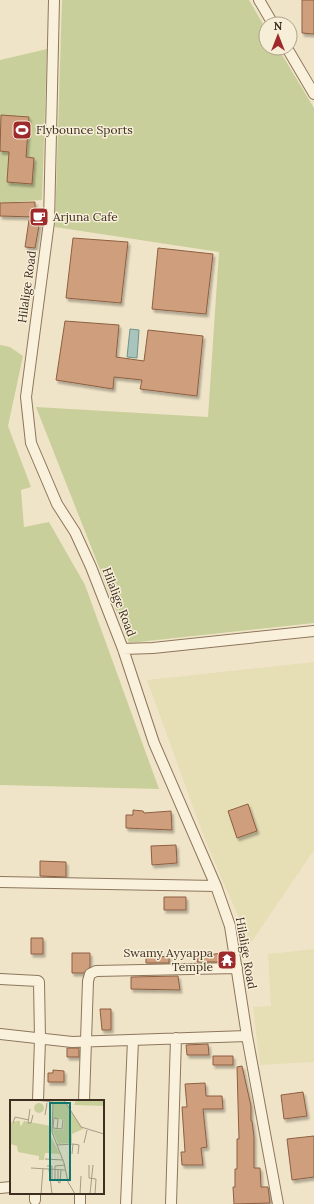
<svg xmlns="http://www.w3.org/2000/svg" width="314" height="1204" font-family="Lora,serif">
<defs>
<filter id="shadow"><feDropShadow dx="2" dy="3" stdDeviation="1" flood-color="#0004"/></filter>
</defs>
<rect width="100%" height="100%" fill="#f0e4c8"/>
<path fill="#e6deb5" d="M314,662V850L250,944L204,837L147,680Z
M314,949V1062L260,1065L253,1007L271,1006L268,954Z"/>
<path fill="#c9cf9b" d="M62,0H249L266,29V48H278L314,108V623L129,643L36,407L208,417L219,252L55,227Z
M47,49L42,200L0,203V60Z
M0,345L10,347L23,356L8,426L31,487L21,490L24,527L49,522L85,585L159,789L0,785Z"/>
<path fill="#a9c4bc" stroke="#6f938a" d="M130,329L139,330L137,358L127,357Z"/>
<path fill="#cf9f7d" stroke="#8d5f41" filter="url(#shadow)" d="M302,0H314V34L302,33Z
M1,115L29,117L26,157L34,158L32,184L7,182L9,152L0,151Z
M35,202V217L0,216V203Z
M29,220H40L35,248L25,247Z
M73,238L128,242L121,303L66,298Z
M158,248L213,254L206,314L152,309Z
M65,321L119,325L116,357L144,361L148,330L203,336L197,396L140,389L142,380L114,377L113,389L56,380Z
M248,804L257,831L237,838L228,811Z
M133,810L143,811L144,813L171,811L172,830L126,828V815H133Z
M176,845L177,863L152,865L151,846Z
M40,861L66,862V877L40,876Z
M164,897H186V910H164Z
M31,938H43V954H31Z
M72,953H90V967L84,973H72Z
M224,953V962H197V956Z
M169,956V963H146V958Z
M178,976L180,990L131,989V977Z
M100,1009H111V1030H102Z
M208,1044L209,1055H187L186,1045Z
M67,1048H79V1057H67Z
M213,1056H233V1065H213Z
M242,1066L251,1106V1121H252L254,1137V1168H260L261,1187H268L270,1203L234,1204L233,1187H235V1169H237V1139H239L237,1067Z
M53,1070L64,1071V1082H48V1073H53Z
M205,1083L206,1096H222L223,1109H203L207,1147L201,1148L203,1165H182L181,1152H185L182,1107H187L185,1084Z
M303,1092L307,1116L284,1119L281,1095Z
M314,1136V1177L292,1180L287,1139Z"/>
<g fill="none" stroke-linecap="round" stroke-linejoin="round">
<g stroke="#8d765c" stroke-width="12">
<path id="minor" d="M54,0L49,222L26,397L31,443L57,504L75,532L91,567L123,649L154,743L216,886L230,926L247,1036L278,1204
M259,0L273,24
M287,48L314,94
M123,649L153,648L314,631
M0,882L216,886
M0,979L38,981L39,982L40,1039L38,1101
M0,1034L72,1042L247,1036
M84,1101L88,981L90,974L96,971L237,968
M0,1188L11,1187
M35,1200V1193
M80,1204V1193
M126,1204L133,1040
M171,1204L176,1038"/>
</g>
<use href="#minor" stroke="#faf1dc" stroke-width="10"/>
</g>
<defs>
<g id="stadium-square" transform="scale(1)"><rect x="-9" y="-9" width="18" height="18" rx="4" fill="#9e2a2b" stroke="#f7eed8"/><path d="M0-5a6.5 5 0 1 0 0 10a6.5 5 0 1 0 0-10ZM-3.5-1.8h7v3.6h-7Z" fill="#fff"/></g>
<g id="cafe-square" transform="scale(1)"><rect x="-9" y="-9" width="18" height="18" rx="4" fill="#9e2a2b" stroke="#f7eed8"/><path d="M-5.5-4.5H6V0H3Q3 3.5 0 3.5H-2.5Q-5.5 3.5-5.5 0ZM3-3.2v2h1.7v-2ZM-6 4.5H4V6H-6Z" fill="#fff"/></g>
<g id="temple-square" transform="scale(1)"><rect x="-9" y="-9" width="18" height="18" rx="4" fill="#9e2a2b" stroke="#f7eed8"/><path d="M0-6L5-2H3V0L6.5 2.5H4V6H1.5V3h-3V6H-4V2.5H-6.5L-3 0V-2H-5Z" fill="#fff"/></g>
</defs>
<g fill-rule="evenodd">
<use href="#stadium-square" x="22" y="130"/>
<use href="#cafe-square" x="39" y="217"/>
<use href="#temple-square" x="227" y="960"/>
</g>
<g text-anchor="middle" stroke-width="3" stroke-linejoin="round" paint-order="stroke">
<g font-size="12" fill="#3d2e20" stroke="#f7eed8" text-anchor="start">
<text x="36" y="134">Flybounce Sports</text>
<text x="53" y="221">Arjuna Cafe</text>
<text x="213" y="957" text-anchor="end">Swamy Ayyappa<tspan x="213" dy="14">Temple</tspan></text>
</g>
<g font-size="12" fill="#3d2e20" stroke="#f7eed8">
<text transform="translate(27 287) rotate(-82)" y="4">Hilalige Road</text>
<text transform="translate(119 602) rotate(69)" y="4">Hilalige Road</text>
<text transform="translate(246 953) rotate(80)" y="4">Hilalige Road</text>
</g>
</g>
<g transform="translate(10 1100)">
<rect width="94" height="94" fill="#f0e4c8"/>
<path d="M43,0H54L73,29L62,34V43L48,44L42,29L53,30L54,20L43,18ZM66,0H94V6L64,5ZM24 8a5 5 0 1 1 10 0a5 5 0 1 1-10 0ZM7,21H10V25L11,26L14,21L41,26V37L50,54L35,53L34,60H29V56L8,52L7,46L0,44V23Z" fill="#c9cf9b"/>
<path fill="none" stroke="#a89b85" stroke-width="1" d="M24,0L43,2L42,32L54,63L58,82L65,94M54,0L71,27L94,34M20,9L18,23H21L23,15M35,15L37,3M3,23L5,17L19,20M47,29L48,19L44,18L43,28L52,29L53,20M74,43L77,30M63,44L69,45L68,54M47,45L63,44L62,54M35,59L53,60M79,65V78L86,79L85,94M37,66H42V80M21,68L55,70M39,69L42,94M48,70V82L50,83M45,80V66L55,65M50,83L51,70M31,94L33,69M70,94L71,76M80,94L83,65"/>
<path fill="#0f766e" fill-opacity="0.15" stroke="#0f766e" stroke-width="2" d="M40,3H60V80H40Z"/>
<rect width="94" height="94" fill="none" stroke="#3d2e20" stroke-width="2"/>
</g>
<g transform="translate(278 36)"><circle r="19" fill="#f7eed8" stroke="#ada18e"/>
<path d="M0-3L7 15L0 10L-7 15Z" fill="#9e2a2b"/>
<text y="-6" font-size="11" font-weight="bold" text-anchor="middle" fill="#3d2e20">N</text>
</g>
</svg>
